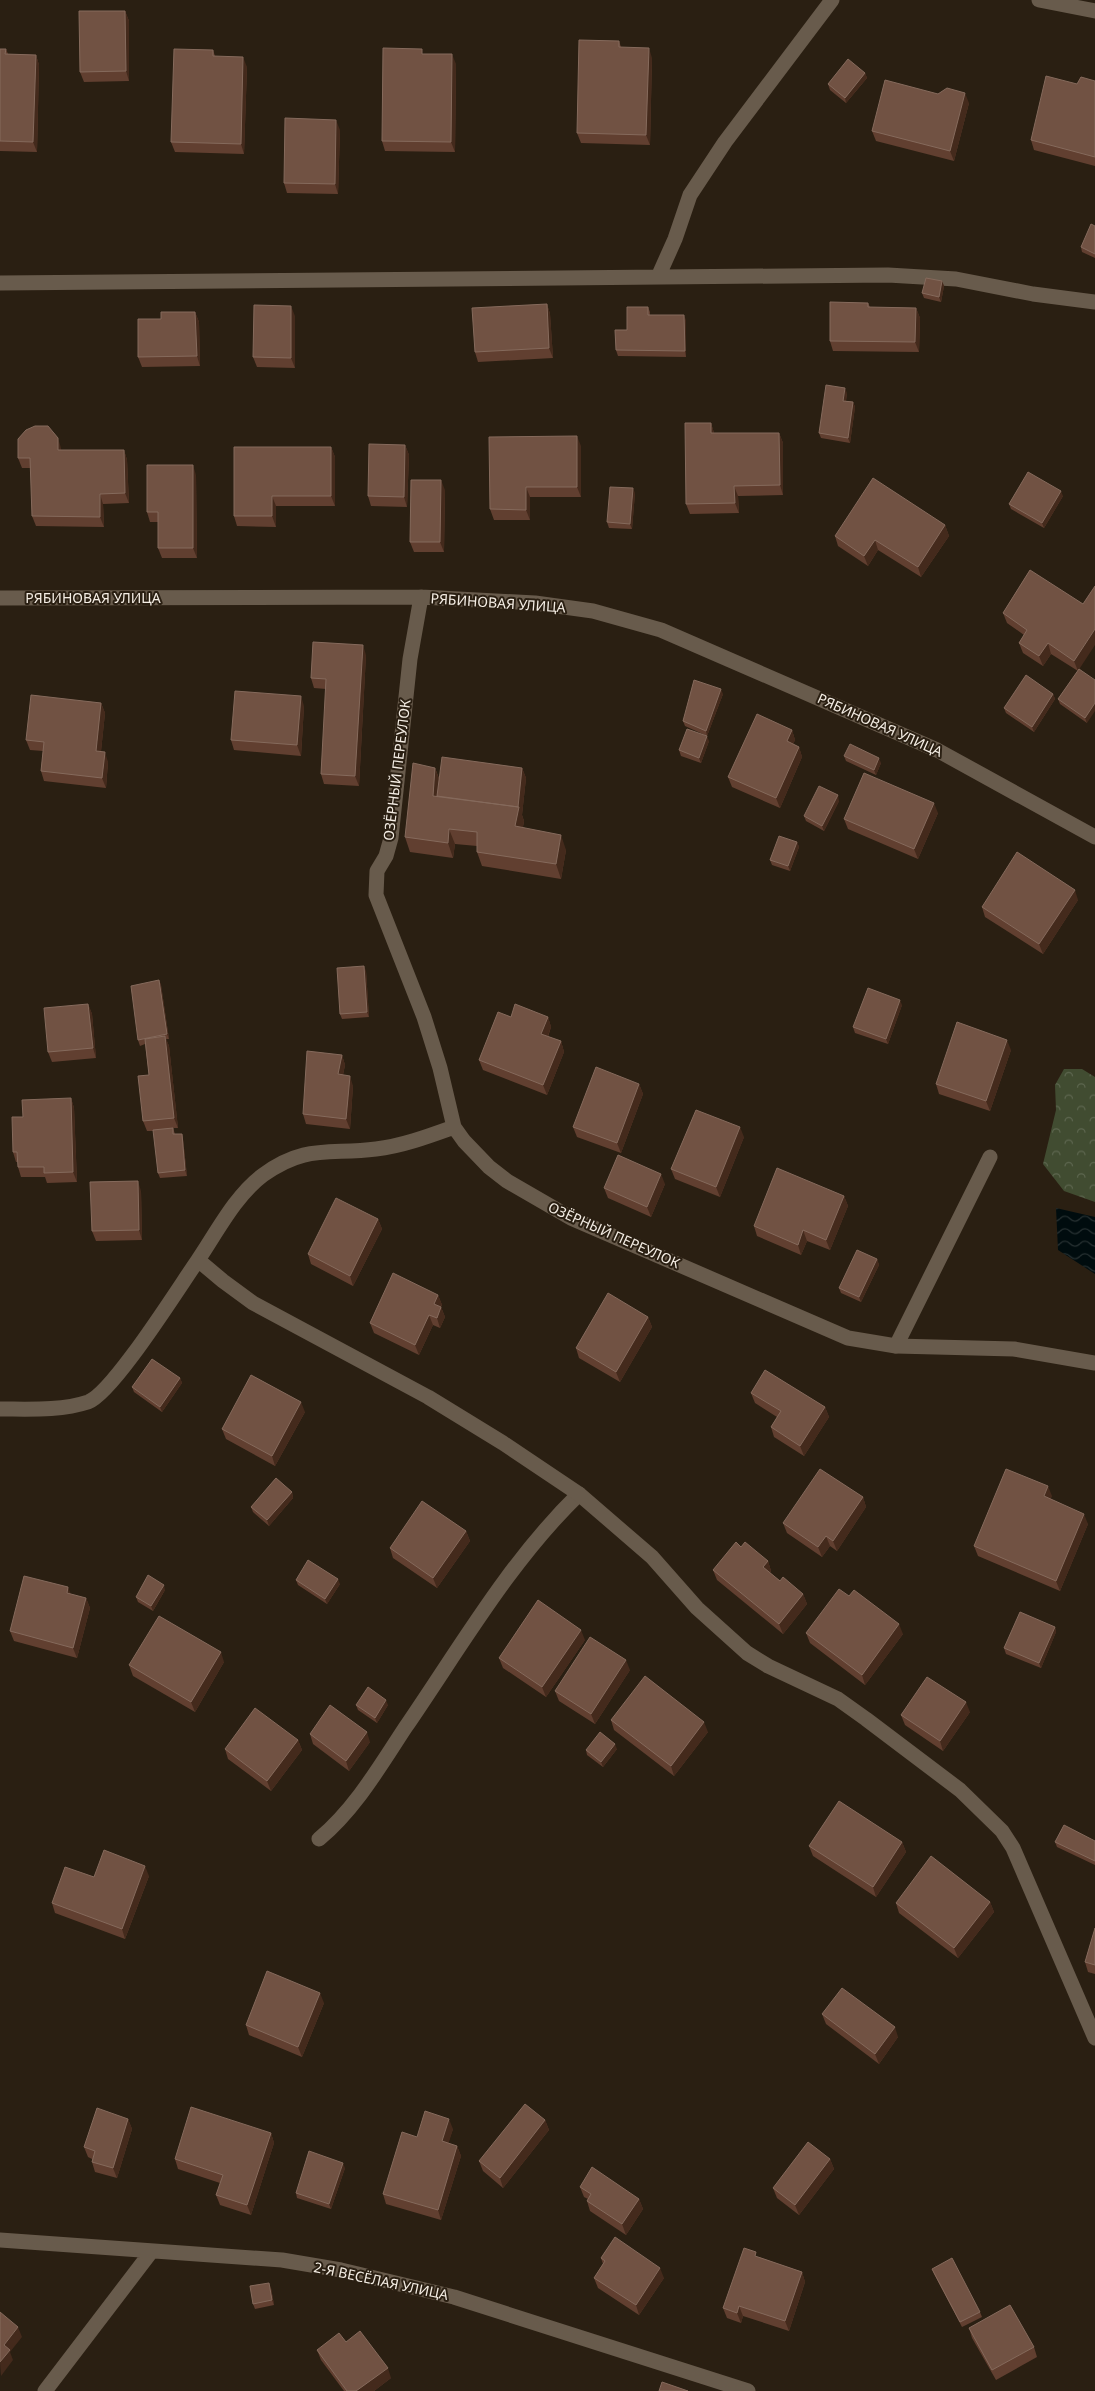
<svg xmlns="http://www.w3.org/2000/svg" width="1095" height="2391" font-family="'Noto Sans',sans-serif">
<defs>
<pattern id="forest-crowns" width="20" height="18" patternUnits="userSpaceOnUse" patternTransform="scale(1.25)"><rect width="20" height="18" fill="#414c31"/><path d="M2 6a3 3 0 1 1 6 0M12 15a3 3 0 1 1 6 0" fill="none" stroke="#5d664f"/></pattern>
<pattern id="water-waves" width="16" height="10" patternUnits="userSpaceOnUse" patternTransform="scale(1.25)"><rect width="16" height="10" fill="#000c0e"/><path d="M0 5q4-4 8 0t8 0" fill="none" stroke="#263031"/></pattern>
</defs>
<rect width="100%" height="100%" fill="#2a1f12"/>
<path fill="url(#forest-crowns)" d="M1064,1069H1082L1095,1077V1202L1064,1191L1043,1164L1056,1110L1055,1085Z"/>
<path fill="url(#water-waves)" d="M1056,1208L1095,1217V1274L1058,1250Z"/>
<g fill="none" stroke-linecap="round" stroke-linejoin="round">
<path stroke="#685b4c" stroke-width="15" d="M896,1346L990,1157
M319,1839C355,1809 380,1766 405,1728C460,1648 509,1562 579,1494"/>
<path stroke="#685b4c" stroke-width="15" d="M1039,0L1095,11
M658,277L675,239L690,195L725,142L832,0
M0,283L888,275L956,279L1033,294L1095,302
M421,597L410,659L391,838L386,856L377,871L376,895L424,1017L440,1068L454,1127L464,1141L489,1167L507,1181L571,1218L848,1338L896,1346L1014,1349L1095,1363
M0,598L421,597L535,603L593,611L661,630L937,750L1095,837
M454,1127C429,1136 402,1146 376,1149C329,1155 306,1144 263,1175C235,1196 217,1232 198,1260L223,1281L253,1303L428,1397L503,1443L579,1494L652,1557L697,1608L747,1653L768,1666L838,1699L866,1719L960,1790L1002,1831L1013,1848L1095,2038
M0,1409C28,1409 61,1411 88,1402C113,1393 179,1287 198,1260
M0,2240L282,2260L341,2270L454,2297L748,2391
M45,2391L151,2252"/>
</g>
<path fill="#613f30" d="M125,11L129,21V81L84,82L80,72Z
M619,41L621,47L652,58L650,145L581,143L577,133Z
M0,49H6L8,54L36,55L39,65L37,152L0,151Z
M213,50L215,56L247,67L244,154L175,152L171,142Z
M424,54L456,64L455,152L385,151L382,141Z
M865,73L867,78L846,103L830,90L828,84Z
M1095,81V166L1034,150L1031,140L1077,84Z
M969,103L954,161L876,141L872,131Z
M340,130L338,194L287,193L284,183Z
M1095,226V258L1082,252L1081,247Z
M942,281L944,286L941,302L924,298L922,293Z
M868,303L870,307L916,308L920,318L919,352L833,351L830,341Z
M547,304L550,314L553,358L478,362L475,352Z
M648,307L650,312V315L686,320V357L618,356L616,350L627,330Z
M195,312L199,322L200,366L142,367L138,357L161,319Z
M295,316V368L257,367L253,357Z
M847,393L846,401L853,402L855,407L850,443L821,438L819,433Z
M711,423L714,433H779L783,443V495L738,496L739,513L690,514L686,504Z
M405,445L409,455L407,507L371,506L368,496Z
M581,446V497H530V520H494L490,509Z
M331,447L335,457V506H276V527L237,526L234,516Z
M61,448V450H124L127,460L129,503L103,504L104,527L36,526L32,516L31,468H22L18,458Z
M196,475L197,558H162L158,548V522H150L147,512Z
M445,490L444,552H414L410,542Z
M635,493L632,529L609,528L607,522Z
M1063,496L1044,528L1011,509L1009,504Z
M945,525L949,536L921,577L878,550L868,566L838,546L835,536Z
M1030,570L1079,669L1087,723L1060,704L1058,699L1078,671L1051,654L1043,666L1023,653L1019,643L1024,635L1007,623L1003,613Z
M366,655L359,786L324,784L321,774L326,689L314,688L311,678Z
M723,694L707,736L685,726L683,721Z
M1053,694L1055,699L1034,732L1006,713L1004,708Z
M101,703L105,713L101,751L108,762L106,788L44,781L41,771L43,751L30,750L26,740Z
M304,706L301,756L234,750L231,740Z
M792,730L795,740L793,744L799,747L802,757L780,808L732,787L728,777Z
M709,741L701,763L681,756L679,750Z
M844,756L881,763L876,775L846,761Z
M435,768L439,778L522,768L526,778L522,815L524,821L523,827L566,850L561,879L482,866L477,852V846L455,844L453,858L410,852L405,837Z
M839,801L824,831L806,821L804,816Z
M938,813L918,859L848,829L844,819Z
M797,842L799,847L790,871L772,865L770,860Z
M1078,900L1043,954L985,917L982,907Z
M366,971L369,1017L342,1019L340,1014Z
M159,980L161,985L169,1039H166L169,1046L178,1128H173L175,1134H182L183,1139L187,1176L160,1178L158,1173L154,1131H147L143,1121L149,1075L145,1044L140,1046L138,1040Z
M88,1004L92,1014L96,1058L52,1062L48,1052Z
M902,1005L888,1044L855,1033L853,1027Z
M511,1017H548L551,1027L548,1037L561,1041L564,1052L547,1095L483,1070L479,1060Z
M1011,1050L990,1111L939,1094L936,1084Z
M342,1055L345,1065L343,1075L353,1086L350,1129L306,1124L303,1114Z
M639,1084L643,1094L621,1153L577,1137L573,1127Z
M71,1098L74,1108L77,1182L47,1183L45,1177H21L18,1167V1162H16L13,1152L23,1117Z
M744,1137L720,1197L675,1179L671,1169Z
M665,1184L651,1217L608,1198L604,1188Z
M141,1191L142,1240L96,1241L92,1231Z
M844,1196L848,1206L830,1250L807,1241L801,1255L757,1236L754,1226Z
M378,1219L382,1229L353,1286L311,1264L308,1254Z
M877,1259L879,1265L861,1302L841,1293L839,1288Z
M438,1295L442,1305L441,1307L445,1317L440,1328L433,1325L419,1355L374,1333L370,1323Z
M648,1317L652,1327L620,1382L579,1358L576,1348Z
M180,1378L182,1383L162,1412L134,1392L132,1387Z
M751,1393L825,1407L829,1417L804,1456L774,1437L771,1427L777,1417L755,1403Z
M305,1412L275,1466L226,1439L222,1429Z
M292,1492L293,1498L269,1526L253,1512L251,1507Z
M1052,1496L1050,1499L1088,1524L1060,1591L978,1556L974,1546Z
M863,1497L866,1507L837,1551L830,1546L822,1557L787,1533L783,1523Z
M466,1531L470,1541L437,1588L393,1558L390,1548Z
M741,1547L768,1561L771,1571L770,1573L780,1581L803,1594L807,1604L783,1634L717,1580L713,1570Z
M296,1580L340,1584L327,1604L298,1585Z
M165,1590L153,1611L138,1602L136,1597Z
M86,1598L90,1608L77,1658L14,1641L10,1631Z
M1055,1627L1056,1632L1041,1668L1006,1654L1004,1648Z
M806,1633L903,1634L865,1685L810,1643Z
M585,1640L546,1697L503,1668L499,1658Z
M224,1662L195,1712L133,1676L129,1665Z
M630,1670L595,1724L559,1701L555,1691Z
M356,1705H388L377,1723L358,1710Z
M970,1712L943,1751L905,1725L901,1715Z
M611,1720L708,1732L674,1776L614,1730Z
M310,1734L370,1742L349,1771L313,1744Z
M298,1740L302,1750L271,1791L228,1759L225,1749Z
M617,1749L603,1767L587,1755L586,1750Z
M1095,1841V1865L1057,1847L1055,1842Z
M902,1842L906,1852L876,1897L813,1856L809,1846Z
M149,1876L125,1939L55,1913L52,1903Z
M990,1902L994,1912L958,1958L899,1913L896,1903Z
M1095,1928V1974L1088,1972L1085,1962Z
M324,2003L302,2057L249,2035L246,2025Z
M822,2014L898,2037L879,2064L826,2024Z
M128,2119L132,2129L117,2178L95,2172L92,2162V2159L88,2157L84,2147Z
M545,2120L549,2130L503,2188L483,2171L479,2161Z
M453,2129L448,2143L457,2146L461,2156L441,2220L386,2204L383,2194L417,2137Z
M271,2133L274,2143L251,2215L220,2205L216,2195L220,2183L178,2169L175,2159Z
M830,2159L834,2169L799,2215L777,2198L773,2188Z
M345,2168L331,2209L297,2198L296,2193Z
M580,2187L639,2199L643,2209L626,2235L590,2211L587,2201L588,2199L584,2197Z
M759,2257L802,2272L805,2282L789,2331L743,2316L741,2323L727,2318L723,2308Z
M601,2258L664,2278L639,2315L598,2288L594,2278L603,2264Z
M932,2269L980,2312L982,2317L962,2327L934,2274Z
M271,2288L274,2305L255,2309L253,2304Z
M969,2328L1034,2347L1037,2357L996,2380L972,2338Z
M346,2342L391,2378L374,2391H344L321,2360L317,2350Z"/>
<path fill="#442a1c" d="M125,11L129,21V81L126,71Z
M649,48L652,58L650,145L646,135Z
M452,54L456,64L455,152L451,142Z
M36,55L39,65L37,152L33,142Z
M243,57L247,67L244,154L241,144Z
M865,73L867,78L846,103L845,98Z
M965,93L969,103L954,161L950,151Z
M336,120L340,130L338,194L335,184Z
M942,281L944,286L941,302L939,297Z
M547,304L550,314L553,358L549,348Z
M291,306L295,316V368L291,358Z
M916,308L920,318L919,352L915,342Z
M195,312L199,322L200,366L197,356Z
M684,315L686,320V357L685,351Z
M845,388L847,393L845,406L843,401Z
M853,402L855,407L850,443L848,438Z
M711,423L714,433H711Z
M779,433L783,443V495L780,485Z
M577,436L581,446V497L577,487Z
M58,438L61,448L62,460L58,450Z
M405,445L409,455L407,507L404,497Z
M331,447L335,457V506L331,496Z
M124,450L127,460L129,503L125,493Z
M193,465L196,475L197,558L193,548Z
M441,480L445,490L444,552L440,542Z
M734,486L738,496L739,513L735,503Z
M526,487L530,497V520L526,510Z
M633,488L635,493L632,529L630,524Z
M1061,491L1063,496L1044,528L1042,523Z
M100,494L103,504L104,527L100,517Z
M272,496L276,506V527L272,516Z
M945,525L949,536L921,577L918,567Z
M875,540L878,550L868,566L864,556Z
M1095,629V645L1078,671L1074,661Z
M1048,643L1051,654L1043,666L1039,656Z
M363,645L366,655L359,786L355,776Z
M721,689L723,694L707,736L706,731Z
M1053,694L1055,699L1034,732L1032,727Z
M301,696L304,706L301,756L297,745Z
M101,703L105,713L100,761L96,751Z
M1095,703V711L1087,723L1085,718Z
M792,730L795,740L790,751L787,741Z
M707,736L709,741L701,763L699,758Z
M799,747L802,757L780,808L776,798Z
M105,752L108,762L106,788L102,778Z
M879,758L881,763L876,775L874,770Z
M435,768L440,782L439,798L433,796Z
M522,768L526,778L522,815L524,821L520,840L515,826Z
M838,795L839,801L824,831L822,826Z
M934,803L938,813L918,859L914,849Z
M449,829L455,844L453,858L448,843Z
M561,835L566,850L561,879L556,864Z
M797,842L799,847L790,871L788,866Z
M1075,890L1078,900L1043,954L1039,944Z
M364,966L366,971L369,1017L367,1012Z
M159,980L161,985L169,1039L167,1034Z
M900,1000L902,1005L888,1044L886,1039Z
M88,1004L92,1014L96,1058L93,1048Z
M548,1017L551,1027L545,1044L541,1034Z
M165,1036L169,1046L178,1128L174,1118Z
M1007,1040L1011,1050L990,1111L986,1101Z
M561,1041L564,1052L547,1095L543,1085Z
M342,1055L345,1065L341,1084L338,1074Z
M350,1076L353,1086L350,1129L346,1119Z
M639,1084L643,1094L621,1153L617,1143Z
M71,1098L74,1108L77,1182L73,1172Z
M740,1127L744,1137L720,1197L716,1187Z
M182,1134L183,1139L187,1176L185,1170Z
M661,1174L665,1184L651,1217L647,1207Z
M138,1181L141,1191L142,1240L139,1230Z
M844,1196L848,1206L830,1250L826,1240Z
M378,1219L382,1229L353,1286L350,1276Z
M803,1230L807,1241L801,1255L798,1245Z
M877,1259L879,1265L861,1302L859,1297Z
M438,1295L442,1305L437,1314L434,1304Z
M441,1307L445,1317L440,1328L437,1318Z
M429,1315L433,1325L419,1355L415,1345Z
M648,1317L652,1327L620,1382L616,1372Z
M180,1378L182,1383L162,1412L160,1407Z
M301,1402L305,1412L275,1466L272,1456Z
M825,1407L829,1417L804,1456L800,1446Z
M1048,1486L1052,1496L1048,1506L1044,1496Z
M292,1492L293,1498L269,1526L267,1520Z
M863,1497L866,1507L837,1551L833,1541Z
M1084,1514L1088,1524L1060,1591L1056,1581Z
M466,1531L470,1541L437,1588L433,1578Z
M826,1536L830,1546L822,1557L818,1547Z
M768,1561L771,1571L766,1577L763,1567Z
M338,1579L340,1584L327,1604L325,1599Z
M164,1585L165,1590L153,1611L151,1606Z
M68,1587L72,1597L67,1593Z
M803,1594L807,1604L783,1634L779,1624Z
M86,1598L90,1608L77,1658L73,1648Z
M899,1624L903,1634L865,1685L862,1675Z
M1055,1627L1056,1632L1041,1668L1039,1663Z
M581,1630L585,1640L546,1697L542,1687Z
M221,1652L224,1662L195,1712L191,1702Z
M626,1660L630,1670L595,1724L591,1714Z
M386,1700L388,1705L377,1723L375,1718Z
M966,1702L970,1712L943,1751L940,1741Z
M704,1722L708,1732L674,1776L671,1766Z
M367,1732L370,1742L349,1771L346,1761Z
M298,1740L302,1750L271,1791L267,1781Z
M615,1744L617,1749L603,1767L601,1762Z
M902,1842L906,1852L876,1897L873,1887Z
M145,1866L149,1876L125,1939L122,1929Z
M990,1902L994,1912L958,1958L954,1948Z
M320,1993L324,2003L302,2057L298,2047Z
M895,2027L898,2037L879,2064L875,2054Z
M128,2119L132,2129L117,2178L113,2168Z
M449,2119L453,2129L446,2152L442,2141Z
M545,2120L549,2130L503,2188L500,2178Z
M271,2133L274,2143L251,2215L247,2205Z
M457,2146L461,2156L441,2220L438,2210Z
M830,2159L834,2169L799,2215L795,2205Z
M343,2163L345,2168L331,2209L329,2204Z
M639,2199L643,2209L626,2235L622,2224Z
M660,2268L664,2278L639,2315L636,2305Z
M802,2272L805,2282L789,2331L785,2321Z
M269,2283L271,2288L274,2305L272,2300Z
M739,2306L743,2316L741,2323L737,2313Z
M18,2327L22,2337L10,2352L13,2360L1,2376L0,2362L4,2345Z
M388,2368L391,2378L374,2391H356Z"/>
<path fill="#715243" stroke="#856a5c" d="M79,11H125L126,71L80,72Z
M579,40L619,41V47L649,48L646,135L577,133Z
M383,48L422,49V54H452L451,142L382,141Z
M0,49H6L5,54L36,55L33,142L0,141Z
M174,49L213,50V56L243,57L241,144L171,142Z
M848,59L865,73L845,98L828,84Z
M1046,76L1077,84L1081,77L1095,81V157L1031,140Z
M885,80L938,94L947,88L965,93L950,151L872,131Z
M285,118L336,120L335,184L284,183Z
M1091,224L1095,226V254L1081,247Z
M926,278L942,281L939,297L922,293Z
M830,302L868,303V307L916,308L915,342L830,341Z
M547,304L549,348L475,352L472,308Z
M254,305L291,306V358L253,357Z
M627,307H648V315H684L685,351L616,350L615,330H627Z
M161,312H195L197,356L138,357V319H161Z
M826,385L845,388L843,401L853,402L848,438L819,433Z
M685,423H711V433H779L780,485L734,486L735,503L686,504Z
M35,426H48L58,438V450H124L125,493L100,494V517L32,516L30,458H18V439L26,430Z
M577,436V487H526V510L490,509L489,437Z
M369,444L405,445L404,497L368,496Z
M234,447H331V496H272V516H234Z
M147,465H193V548H158V512H147Z
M1028,472L1061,491L1042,523L1009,504Z
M873,478L945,525L918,567L875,540L864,556L835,536Z
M411,480H441L440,542H410Z
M610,487L633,488L630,524L607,522Z
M1030,570L1083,604L1095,586V629L1074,661L1048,643L1039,656L1019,643L1027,630L1003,613Z
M313,642L363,645L355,776L321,774L326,679L311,678Z
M1079,669L1095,680V703L1085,718L1058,699Z
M1026,675L1053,694L1032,727L1004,708Z
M694,680L721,689L706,731L683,721Z
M235,691L301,696L297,745L231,740Z
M31,695L101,703L96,751L105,752L102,778L41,771L44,742L26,740Z
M757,714L792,730L787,741L799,747L776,798L728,777Z
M687,729L707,736L699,758L679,750Z
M850,744L879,758L874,770L844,756Z
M442,757L522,768L518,807L437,796Z
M413,763L435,768L433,796L519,807L515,826L561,835L556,864L477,852V832L449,829L448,843L405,837Z
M864,773L934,803L914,849L844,819Z
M819,786L838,795L822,826L804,816Z
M779,836L797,842L788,866L770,860Z
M1017,852L1075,890L1039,944L982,907Z
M364,966L367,1012L340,1014L337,968Z
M159,980L167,1034L138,1040L131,986Z
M868,988L900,1000L886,1039L853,1027Z
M88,1004L93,1048L48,1052L44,1008Z
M515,1004L548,1017L541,1034L561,1041L543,1085L479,1060L498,1012L511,1017Z
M957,1022L1007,1040L986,1101L936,1084Z
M165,1036L174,1118L143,1121L138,1076L149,1075L145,1039Z
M307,1051L342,1055L338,1074L350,1076L346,1119L303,1114Z
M596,1067L639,1084L617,1143L573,1127Z
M71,1098L73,1172L44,1173V1167H18L17,1152H13L12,1117H23L22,1100Z
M696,1110L740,1127L716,1187L671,1169Z
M173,1128V1134H182L185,1170L158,1173L153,1130Z
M618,1155L661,1174L647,1207L604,1188Z
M777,1168L844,1196L826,1240L803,1230L798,1245L754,1226Z
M138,1181L139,1230L92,1231L90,1182Z
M336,1198L378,1219L350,1276L308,1254Z
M857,1250L877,1259L859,1297L839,1288Z
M393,1273L438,1295L434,1304L441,1307L437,1318L429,1315L415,1345L370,1323Z
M608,1293L648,1317L616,1372L576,1348Z
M152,1359L180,1378L160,1407L132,1387Z
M765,1370L825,1407L800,1446L771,1427L781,1411L751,1393Z
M251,1375L301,1402L272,1456L222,1429Z
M820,1469L863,1497L833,1541L826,1536L818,1547L783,1523Z
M1006,1469L1048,1486L1044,1496L1084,1514L1056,1581L974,1546Z
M276,1478L292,1492L267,1520L251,1507Z
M422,1501L466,1531L433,1578L390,1548Z
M736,1542L741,1547L745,1542L768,1561L763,1567L780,1581L783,1577L803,1594L779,1624L713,1570Z
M308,1560L338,1579L325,1599L296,1580Z
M148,1575L164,1585L151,1606L136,1597Z
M24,1576L68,1587L67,1593L86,1598L73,1648L10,1631Z
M839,1589L849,1596L854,1590L899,1624L862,1675L806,1633Z
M538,1600L581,1630L542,1687L499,1658Z
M1020,1612L1055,1627L1039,1663L1004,1648Z
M159,1616L221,1652L191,1702L129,1665Z
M590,1637L626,1660L591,1714L555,1691Z
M645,1676L704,1722L671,1766L611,1720Z
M927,1677L966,1702L940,1741L901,1715Z
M368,1687L386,1700L375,1718L356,1705Z
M330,1705L367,1732L346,1761L310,1734Z
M255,1708L298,1740L267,1781L225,1749Z
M600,1732L615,1744L601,1762L586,1750Z
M839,1801L902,1842L873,1887L809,1846Z
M1064,1825L1095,1841V1861L1055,1842Z
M104,1850L145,1866L122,1929L52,1903L65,1867L94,1877Z
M931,1856L990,1902L954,1948L896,1903Z
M1095,1928V1965L1085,1962Z
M267,1971L320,1993L298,2047L246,2025Z
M842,1988L895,2027L875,2054L822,2014Z
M525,2104L545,2120L500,2178L479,2161Z
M191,2107L271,2133L247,2205L216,2195L223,2175L175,2159Z
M97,2108L128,2119L113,2168L92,2162L95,2151L84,2147Z
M425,2111L449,2119L442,2141L457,2146L438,2210L383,2194L402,2132L417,2137Z
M808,2142L830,2159L795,2205L773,2188Z
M309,2151L343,2163L329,2204L296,2193Z
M592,2167L639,2199L622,2224L587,2201L591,2194L580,2187Z
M615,2237L660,2268L636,2305L594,2278L605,2261L601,2258Z
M744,2248L756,2252L755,2256L802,2272L785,2321L739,2306L737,2313L723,2308Z
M952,2258L980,2312L960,2322L932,2269Z
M269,2283L272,2300L253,2304L250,2286Z
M1010,2305L1034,2347L992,2370L969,2328Z
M0,2312L18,2327L4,2345L10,2350L0,2362Z
M360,2331L388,2368L356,2391H347L317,2350L339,2333L346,2342Z
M662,2382L688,2391H659Z"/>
<g text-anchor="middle" stroke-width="4" stroke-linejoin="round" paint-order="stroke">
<g font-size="14" fill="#f4ede4" stroke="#2a1f12">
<text x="93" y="603">РЯБИНОВАЯ УЛИЦА</text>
<text transform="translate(498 603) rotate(4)" y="5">РЯБИНОВАЯ УЛИЦА</text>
<text transform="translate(880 725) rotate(24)" y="5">РЯБИНОВАЯ УЛИЦА</text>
<text transform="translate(397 770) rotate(-83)" y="5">ОЗЁРНЫЙ ПЕРЕУЛОК</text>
<text transform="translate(614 1235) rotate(24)" y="5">ОЗЁРНЫЙ ПЕРЕУЛОК</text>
<text transform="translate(381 2281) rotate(12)" y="5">2-Я ВЕСЁЛАЯ УЛИЦА</text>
</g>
</g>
</svg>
